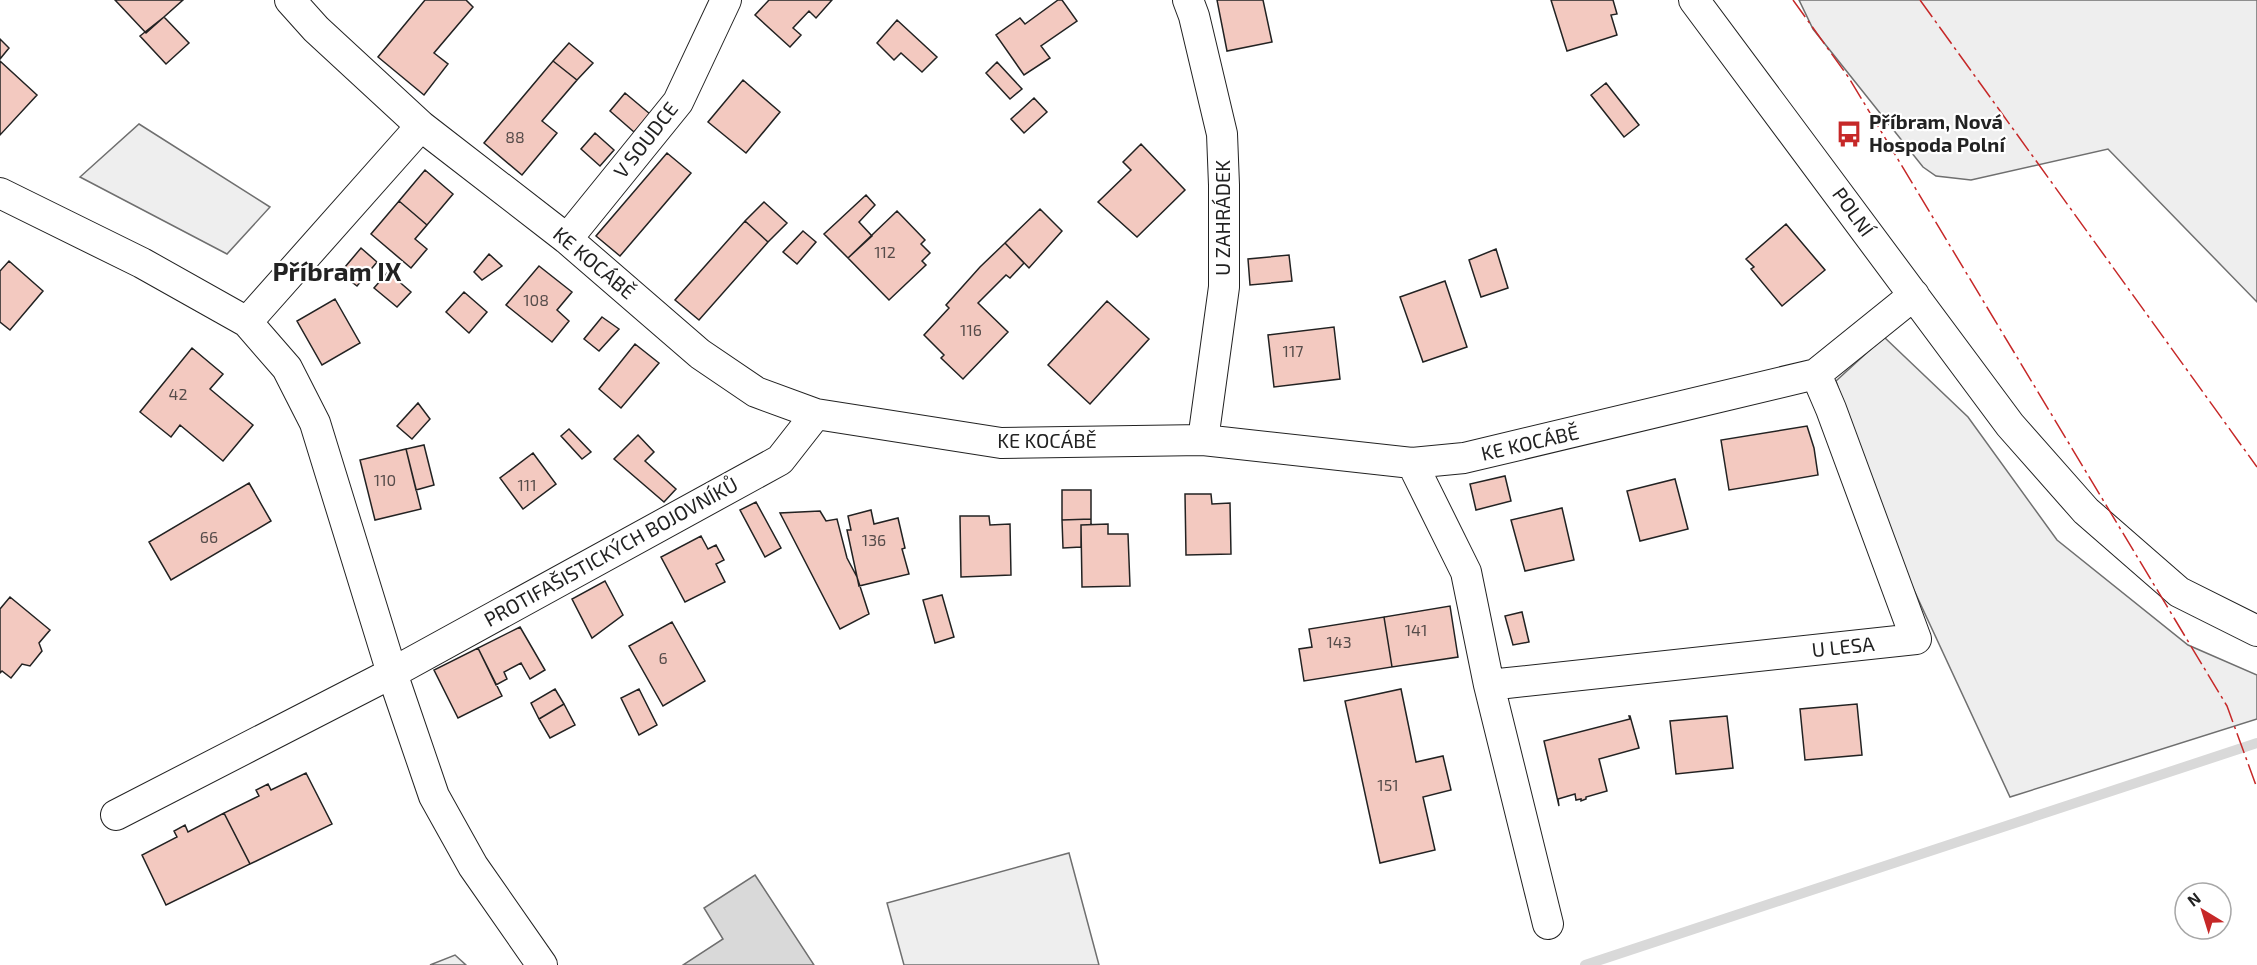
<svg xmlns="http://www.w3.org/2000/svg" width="2257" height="965" font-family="'Exo 2',sans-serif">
<rect width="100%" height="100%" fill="#fff"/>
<path fill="#eee" stroke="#6f6f6f" stroke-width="1.5" d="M1799,0H2257V302L2108,149L1971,180L1936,176L1923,167L1813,29Z
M139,124L270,207L227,254L80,177Z
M1884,337L1968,417L2057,540L2188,645L2257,675V719L2010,797L1881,519L1836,381Z
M1069,853L1099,965H904L887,903Z
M455,955L466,965H430Z"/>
<path fill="#d9d9d9" stroke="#6f6f6f" stroke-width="1.5" d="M755,875L814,965H683L723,939L704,908Z"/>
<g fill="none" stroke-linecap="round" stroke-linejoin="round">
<path stroke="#d9d9d9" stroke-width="10" d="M1585,965L2257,743"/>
</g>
<path fill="#f3c9c0" stroke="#222" stroke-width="1.5" d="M115,0H183L146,33Z
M425,0H466L473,7L434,53L448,64L424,95L378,57Z
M769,0H832L816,18L809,11L793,28L801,35L790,47L755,15Z
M1058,0H1062L1077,21L1041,46L1050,58L1024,75L996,35L1020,18L1025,24Z
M1217,0H1263L1272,42L1227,51Z
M1551,0H1613L1617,14L1611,15L1617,35L1567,51Z
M164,17L189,43L166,64L140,36Z
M897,20L937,57L922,72L901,53L894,60L877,43Z
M0,39L9,48L0,59Z
M569,43L593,63L577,80L553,61Z
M0,61L37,95L0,135Z
M553,61L577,80L542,121L557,133L522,175L484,143Z
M997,62L1022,89L1010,99L986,73Z
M743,80L780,112L746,153L708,122Z
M1606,83L1639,125L1624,137L1591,95Z
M625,93L650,114L634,132L610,111Z
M1034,98L1047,112L1024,133L1011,119Z
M595,133L614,150L600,166L581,149Z
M1141,144L1185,190L1137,237L1098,202L1131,170L1123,162Z
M667,153L691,173L620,256L596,236Z
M425,170L453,194L427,225L399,201Z
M866,195L875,205L859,222L872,236L848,258L824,234Z
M399,201L427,225L415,239L427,249L411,268L371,234Z
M764,202L787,223L768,242L745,221Z
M1040,209L1062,231L1029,268L1005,243Z
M897,211L925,240L921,244L930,253L922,261L926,265L889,300L848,258Z
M745,221L768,242L699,320L675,300Z
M1786,224L1825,270L1782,306L1751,269L1754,267L1746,259Z
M803,231L816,242L797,264L783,252Z
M1005,243L1024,263L1010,278L1006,275L978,303L1008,332L963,379L941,358L944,355L924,335L949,308L946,305L980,267Z
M361,248L377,262L357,286L340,273Z
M1496,249L1508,288L1481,297L1469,260Z
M489,254L502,266L482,280L474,272Z
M1289,255L1292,281L1250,285L1248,259Z
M9,261L43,291L10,330L0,322V271Z
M539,266L572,292L557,310L569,321L552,342L506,305Z
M388,272L411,292L397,307L374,288Z
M1445,281L1467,347L1423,362L1400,297Z
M464,292L487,312L469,333L446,312Z
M335,299L360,343L322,365L297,321Z
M1107,301L1149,339L1090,404L1048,365Z
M602,317L619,329L599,351L584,339Z
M1334,327L1340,379L1274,387L1268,335Z
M635,344L659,363L621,408L599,389Z
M192,348L223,374L210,389L253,425L223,461L180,425L171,437L140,412Z
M418,403L430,419L412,439L397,426Z
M1807,426L1814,448L1818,475L1729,490L1721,440Z
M569,429L591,452L582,459L561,436Z
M638,435L654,452L645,461L676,489L664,502L614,459Z
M424,445L434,485L416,490L406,449Z
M406,449L421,509L375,520L360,460Z
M533,453L556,484L523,509L500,478Z
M1505,476L1511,501L1476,510L1470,484Z
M1675,479L1688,529L1640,541L1627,491Z
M249,483L271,521L171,580L149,542Z
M1062,490H1091V519L1062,520Z
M1185,494H1211L1212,504L1230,503L1231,554L1186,555Z
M756,502L781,548L765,557L740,510Z
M1562,508L1574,560L1525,571L1511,520Z
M871,510L874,524L898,518L905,548L902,549L909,574L859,586L847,530H851L848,516Z
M820,511L826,521L837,519L847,558L857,577L869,614L840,629L780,513Z
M960,516H989L990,525L1010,524L1011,575L961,577Z
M1091,519V525H1081V547L1063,548L1062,520Z
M1108,524V534H1128L1130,586L1082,587L1081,525Z
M701,536L708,549L716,545L724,560L716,564L725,582L685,602L661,557Z
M605,581L623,615L592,638L572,599Z
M942,595L954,637L935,643L923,600Z
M10,597L50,630L39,643L42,651L30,666L22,664L11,678L2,671L0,673V609Z
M1450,606L1458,657L1392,667L1384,617Z
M1522,612L1529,642L1513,645L1505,616Z
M1384,617L1392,667L1304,681L1299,649L1312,647L1309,629Z
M672,622L705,681L663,706L629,646Z
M520,627L545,670L530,679L521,663L504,672L507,679L496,685L478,648Z
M478,648L502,696L458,718L434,670Z
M555,689L564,704L539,719L531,703Z
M639,689L657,725L639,735L621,698Z
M1401,689L1416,762L1443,756L1451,790L1423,797L1435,850L1380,863L1345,701Z
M564,704L575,725L550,738L539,719Z
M1857,704L1862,755L1805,760L1800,709Z
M1629,716H1630L1639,748L1599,759L1607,791L1586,797V799L1581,801V799L1576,800L1575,794L1558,799L1559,806L1544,741L1630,719Z
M1727,716L1733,768L1676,774L1670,721Z
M306,773L332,824L250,864L224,813L259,796L256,790L268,784L271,790Z
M224,813L250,864L166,905L142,855L177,837L174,831L185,825L188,832Z"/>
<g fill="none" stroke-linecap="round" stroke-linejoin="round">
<g stroke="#222" stroke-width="32">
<path id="street" d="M290,0L316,29L421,126L567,239L700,354L756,392L816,414L1001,443L1203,440L1412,463L1464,458L1816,374L1914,295
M1188,0L1194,16L1222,134L1224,185V287L1203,440
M1694,0L2010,425L2086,511L2179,592L2257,631
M0,193L142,263L247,322L287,368L315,423L392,673L434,796L473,866L542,965
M567,239L678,102L726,0
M247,322L421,126
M1412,463L1466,572L1489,685L1548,924
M1489,685L1916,639L1831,409L1816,374
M116,815L392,673L780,460L816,414"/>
</g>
<use href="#street" stroke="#fff" stroke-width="30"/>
<path stroke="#c62828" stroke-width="1.5" stroke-dasharray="21 4.5 3 4.5" stroke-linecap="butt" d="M1793,0L1849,78L2227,706L2257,788
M1920,0L2257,467"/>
</g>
<defs>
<g id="bus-bare" transform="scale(2.07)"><path d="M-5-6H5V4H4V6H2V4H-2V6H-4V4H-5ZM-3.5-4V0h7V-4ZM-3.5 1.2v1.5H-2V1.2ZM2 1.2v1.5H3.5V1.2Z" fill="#c62828" stroke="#fff" stroke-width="2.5" paint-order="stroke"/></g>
</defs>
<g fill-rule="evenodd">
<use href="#bus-bare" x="1849" y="134"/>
</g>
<g text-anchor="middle" stroke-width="4.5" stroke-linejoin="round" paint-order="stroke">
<g font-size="16" fill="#564c4a">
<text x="515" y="143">88</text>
<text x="885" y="258">112</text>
<text x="536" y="306">108</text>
<text x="971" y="336">116</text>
<text x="1293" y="357">117</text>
<text x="178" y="400">42</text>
<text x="385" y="486">110</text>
<text x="527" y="491">111</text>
<text x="209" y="543">66</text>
<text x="874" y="546">136</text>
<text x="1416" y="636">141</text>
<text x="1339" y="648">143</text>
<text x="663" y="664">6</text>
<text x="1388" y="791">151</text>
</g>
<g font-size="20" font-weight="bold" fill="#222" stroke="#fff" text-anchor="start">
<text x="1869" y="129">Příbram, Nová<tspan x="1869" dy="23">Hospoda Polní</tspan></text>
</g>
<g font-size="20" fill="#222" stroke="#fff">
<text transform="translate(646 140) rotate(-52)" y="7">V SOUDCE</text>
<text transform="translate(1853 212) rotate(54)" y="7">POLNÍ</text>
<text transform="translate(1223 218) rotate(-90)" y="7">U ZAHRÁDEK</text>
<text transform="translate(594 263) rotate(40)" y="7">KE KOCÁBĚ</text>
<text x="1047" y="448">KE KOCÁBĚ</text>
<text transform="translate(1530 443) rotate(-13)" y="7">KE KOCÁBĚ</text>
<text transform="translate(611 552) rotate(-29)" y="7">PROTIFAŠISTICKÝCH BOJOVNÍKŮ</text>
<text transform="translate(1843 647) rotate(-6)" y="7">U LESA</text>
</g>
<g font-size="26" font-weight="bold" fill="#222" stroke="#fff">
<text x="337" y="281">Příbram IX</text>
</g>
</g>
<g transform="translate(2203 911) rotate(322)"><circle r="28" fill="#ffffff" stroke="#a7a7a7" stroke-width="1.5"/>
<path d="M0-4.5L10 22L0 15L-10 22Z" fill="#c62828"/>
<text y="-9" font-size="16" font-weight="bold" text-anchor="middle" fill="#222222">N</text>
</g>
</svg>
